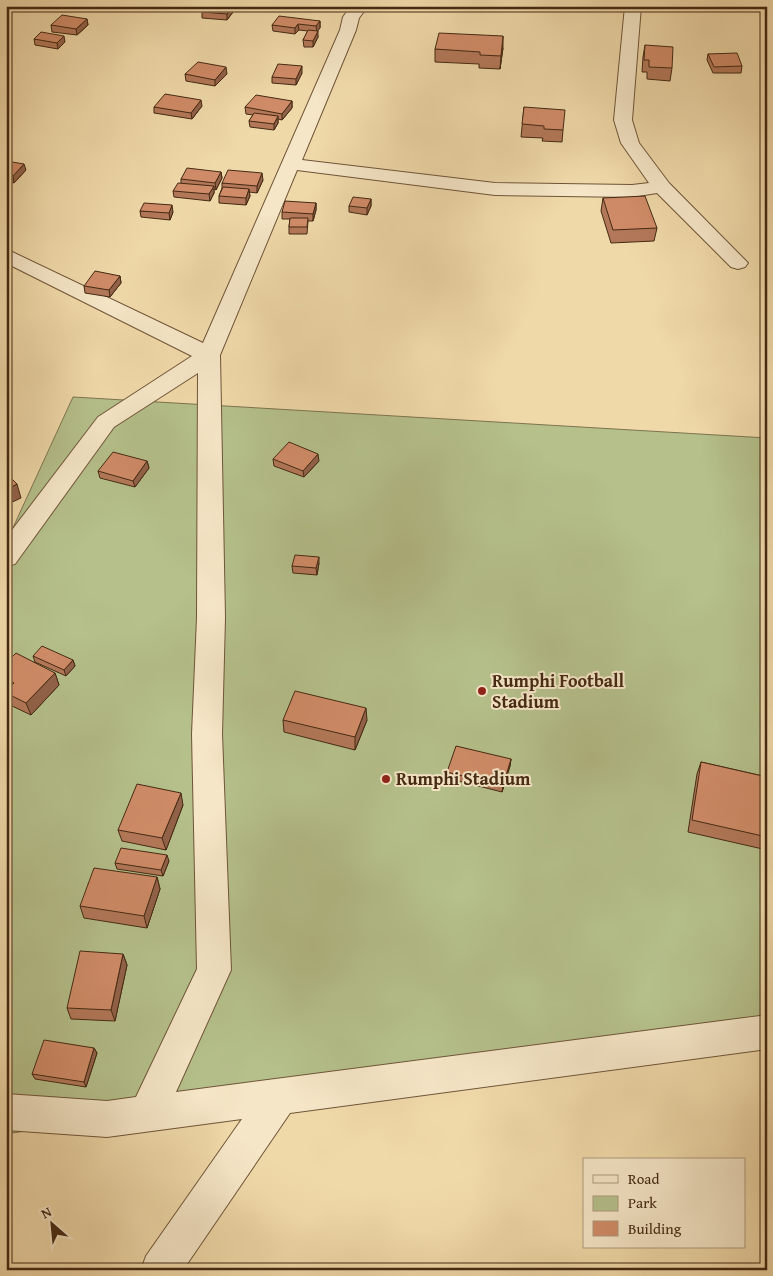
<svg xmlns="http://www.w3.org/2000/svg" width="773" height="1276" font-family="'Gentium Book Plus',serif">
<rect width="100%" height="100%" fill="#f0d9a9"/>
<filter id="stains"><feTurbulence type="fractalNoise" baseFrequency=".004" numOctaves="4"/><feColorMatrix values="0 0 0 0 .2 0 0 0 0 .09 0 0 0 0 .02 0 0 0 .5 -.17"/></filter>
<radialGradient id="worn" r=".72"><stop offset=".6" stop-color="#630" stop-opacity="0"/><stop offset="1" stop-color="#630" stop-opacity=".3"/></radialGradient>
<path fill="#b5c08b" stroke="#7c744f" d="M73,397L767,438V1016L6,1134V543Z"/>
<g fill="none" stroke-linecap="round" stroke-linejoin="round">
<g stroke="#6f5538" stroke-width="2">
<path id="minor" d="M351,6H368L359,18L356,30L302,160L495,183L632,185L649,183L621,143L614,120L625,6H641L632,120L639,143L669,183L748,263L745,267L738,269L731,267L657,193L632,197L495,195L297,170L220,355L225,618L222,734L231,970L176,1092L767,1015V1049L290,1113L183,1270H141L146,1256L242,1119L107,1137L6,1130V1094L107,1101L136,1097L197,969L192,734L197,618L198,373L114,427L15,564L6,566V538L98,417L192,356L6,263V249L203,343L340,30L343,17Z"/>
</g>
<use href="#minor" fill="#f5e6c7" fill-rule="evenodd"/>
</g>
<path fill="#b37859" stroke="#442913" d="M202,12H233L227,20L202,18Z
M87,19L88,25L77,35L52,32L51,25Z
M320,21V28L317,31L318,37L313,47H304L303,40L308,31L299,30L295,34L273,31L272,25Z
M34,39L65,42L58,49L35,45Z
M645,45L672,68L670,81L647,79V72H642L643,57Z
M503,48L500,69L479,68V64L435,62V49Z
M708,54L742,66L741,73H713L707,60Z
M302,73L296,85L272,83V77Z
M185,74H227L215,86L186,81Z
M292,101V108L282,120L278,119V123L274,130L250,127L249,121L253,115L246,114L245,107Z
M202,106L192,119L154,113V107Z
M524,107L563,130L562,142L542,141L543,138L521,137Z
M6,161L26,170L14,183L6,181Z
M221,172L222,178L216,190L214,189V193L210,201L174,197L173,191L181,183V179Z
M263,180L257,193L249,192L250,196L246,205L219,203V196L222,188V183Z
M603,198L657,228L654,241L611,243L601,211Z
M371,199V206L367,215L349,212V206Z
M316,203V210L313,221H308L307,234H289V227L290,219H282V212Z
M140,211L173,212L170,220L141,217Z
M120,276L121,283L110,297L85,293L84,286Z
M273,459L319,461L304,477L274,466Z
M147,461L149,468L135,487L100,478L98,471Z
M319,563L317,575L293,573L292,566Z
M33,656L73,660L75,666L66,676L35,662Z
M6,663L55,673L59,685L31,715L10,705L6,694V691L7,690H6Z
M283,720H367L355,750L284,732Z
M511,759L510,766L502,792L447,778V772Z
M701,762L767,777V850L688,832L697,774Z
M183,805L166,850L122,841L118,830Z
M169,861L163,876L117,869L115,863Z
M157,877L160,889L147,928L84,918L80,906Z
M123,954L127,965L115,1021L71,1019L67,1008Z
M94,1048L97,1053L86,1087L35,1079L32,1074Z"/>
<path fill="#926249" stroke="#442913" d="M232,6L233,12L227,20V14Z
M6,17L8,26L6,27Z
M87,19L88,25L77,35L76,29Z
M320,21V28L317,32L316,26Z
M298,24L299,30L295,34V28Z
M318,31V37L313,47V41Z
M64,36L65,42L58,49L57,43Z
M503,36V48L500,69L501,56Z
M302,66V73L296,85V79Z
M226,67L227,74L215,86V80Z
M201,100L202,106L192,119L191,113Z
M292,101V108L282,120V114Z
M278,116V123L274,130V124Z
M24,164L26,170L14,183L13,176Z
M221,172L222,178L216,190L215,183Z
M262,173L263,180L257,193V186Z
M214,186V193L210,201L209,194Z
M249,189L250,196L246,205V198Z
M371,199V206L367,215V208Z
M316,203V210L313,221V214Z
M172,205L173,212L170,220L169,213Z
M120,276L121,283L110,297L109,290Z
M318,454L319,461L304,477L303,471Z
M147,461L149,468L135,487L133,481Z
M17,484L21,498L6,505V490Z
M319,557V563L317,575L316,568Z
M73,660L75,666L66,676L64,670Z
M55,673L59,685L31,715L26,703Z
M366,708L367,720L355,750V737Z
M511,759L510,766L502,792L503,786Z
M181,793L183,805L166,850L162,838Z
M167,855L169,861L163,876L161,870Z
M157,877L160,889L147,928L144,916Z
M123,954L127,965L115,1021L111,1010Z
M94,1048L97,1053L86,1087L84,1082Z"/>
<path fill="#d08c68" stroke="#442913" d="M206,6H232L227,14L202,12Z
M62,15L87,19L76,29L51,25Z
M279,16L320,21L316,26L298,24L295,28L272,25Z
M308,30L318,31L313,41L303,40Z
M41,32L64,36L57,43L34,39Z
M439,33L503,36L501,56L480,55V52L435,49Z
M645,45L673,47L672,68L649,67V60H644Z
M737,53L742,66L714,67L708,54Z
M198,62L226,67L215,80L185,74Z
M278,64L302,66L296,79L272,77Z
M165,94L201,100L191,113L154,107Z
M256,95L292,101L282,114L245,107Z
M524,107L565,110L563,130L544,129V126L522,124Z
M254,113L278,116L274,124L249,121Z
M6,161L24,164L13,176L6,175Z
M187,168L221,172L215,183L181,179Z
M228,170L262,173L257,186L222,183Z
M178,183L214,186L209,194L173,191Z
M223,187L249,189L246,198L219,196Z
M645,196L657,228L613,230L603,198Z
M353,197L371,199L367,208L349,206Z
M285,201L316,203L313,214L282,212Z
M144,203L172,205L169,213L140,211Z
M290,218H308L307,227H289Z
M95,271L120,276L109,290L84,286Z
M289,442L318,454L303,471L273,459Z
M113,452L147,461L133,481L98,471Z
M6,473L17,484L6,490Z
M295,555L319,557L316,568L292,566Z
M42,646L73,660L64,670L33,656Z
M16,653L55,673L26,703L6,693V691L14,683L6,679V663Z
M295,691L366,708L355,737L283,720Z
M456,746L511,759L503,786L447,772Z
M701,762L767,777V837L692,820Z
M137,784L181,793L162,838L118,830Z
M121,848L167,855L161,870L115,863Z
M94,868L157,877L144,916L80,906Z
M80,951L123,954L111,1010L67,1008Z
M44,1040L94,1048L84,1082L32,1074Z"/>
<g fill="#8f2418" stroke="#f5e6c7" stroke-width="2">
<circle cx="482" cy="691" r="5"/>
<circle cx="386" cy="779" r="5"/>
</g>
<g text-anchor="middle" stroke-width="4" stroke-linejoin="round" paint-order="stroke">
<g font-size="18" font-weight="bold" fill="#442913" stroke="#f5e6c7" text-anchor="start">
<text x="492" y="687">Rumphi Football<tspan x="492" dy="21">Stadium</tspan></text>
<text x="396" y="785">Rumphi Stadium</text>
</g>
</g>
<rect width="773" height="1276" fill="none" stroke="#f0d9a9" stroke-width="25"/>
<rect x="8" y="8" width="758" height="1261" fill="none" stroke="#442913" stroke-width="2.5"/>
<rect x="12" y="12" width="748" height="1251" fill="none" stroke="#442913"/>
<rect x="583" y="1158" width="162" height="90" fill="#f5e6c7" stroke="#ae9a7f"/>
<rect x="593" y="1175" width="25" height="8" fill="#f5e6c7" stroke="#ae9a7f"/>
<text x="628" y="1184" font-size="15" fill="#442913">Road</text>
<rect x="593" y="1196" width="25" height="15" fill="#b5c08b" stroke="#ae9a7f"/>
<text x="628" y="1208" font-size="15" fill="#442913">Park</text>
<rect x="593" y="1221" width="25" height="15" fill="#d08c68" stroke="#ae9a7f"/>
<text x="628" y="1234" font-size="15" fill="#442913">Building</text>
<g transform="translate(52 1224) rotate(333)" stroke="#f5e6c7" stroke-width="4" paint-order="stroke">
<path d="M0-4L9 19L0 12L-9 19Z" fill="#442913"/>
<text y="-8" font-size="14" font-weight="bold" text-anchor="middle" fill="#442913">N</text>
</g>
<rect width="100%" height="100%" filter="url(#stains)"/>
<rect width="100%" height="100%" fill="url(#worn)"/>
</svg>
